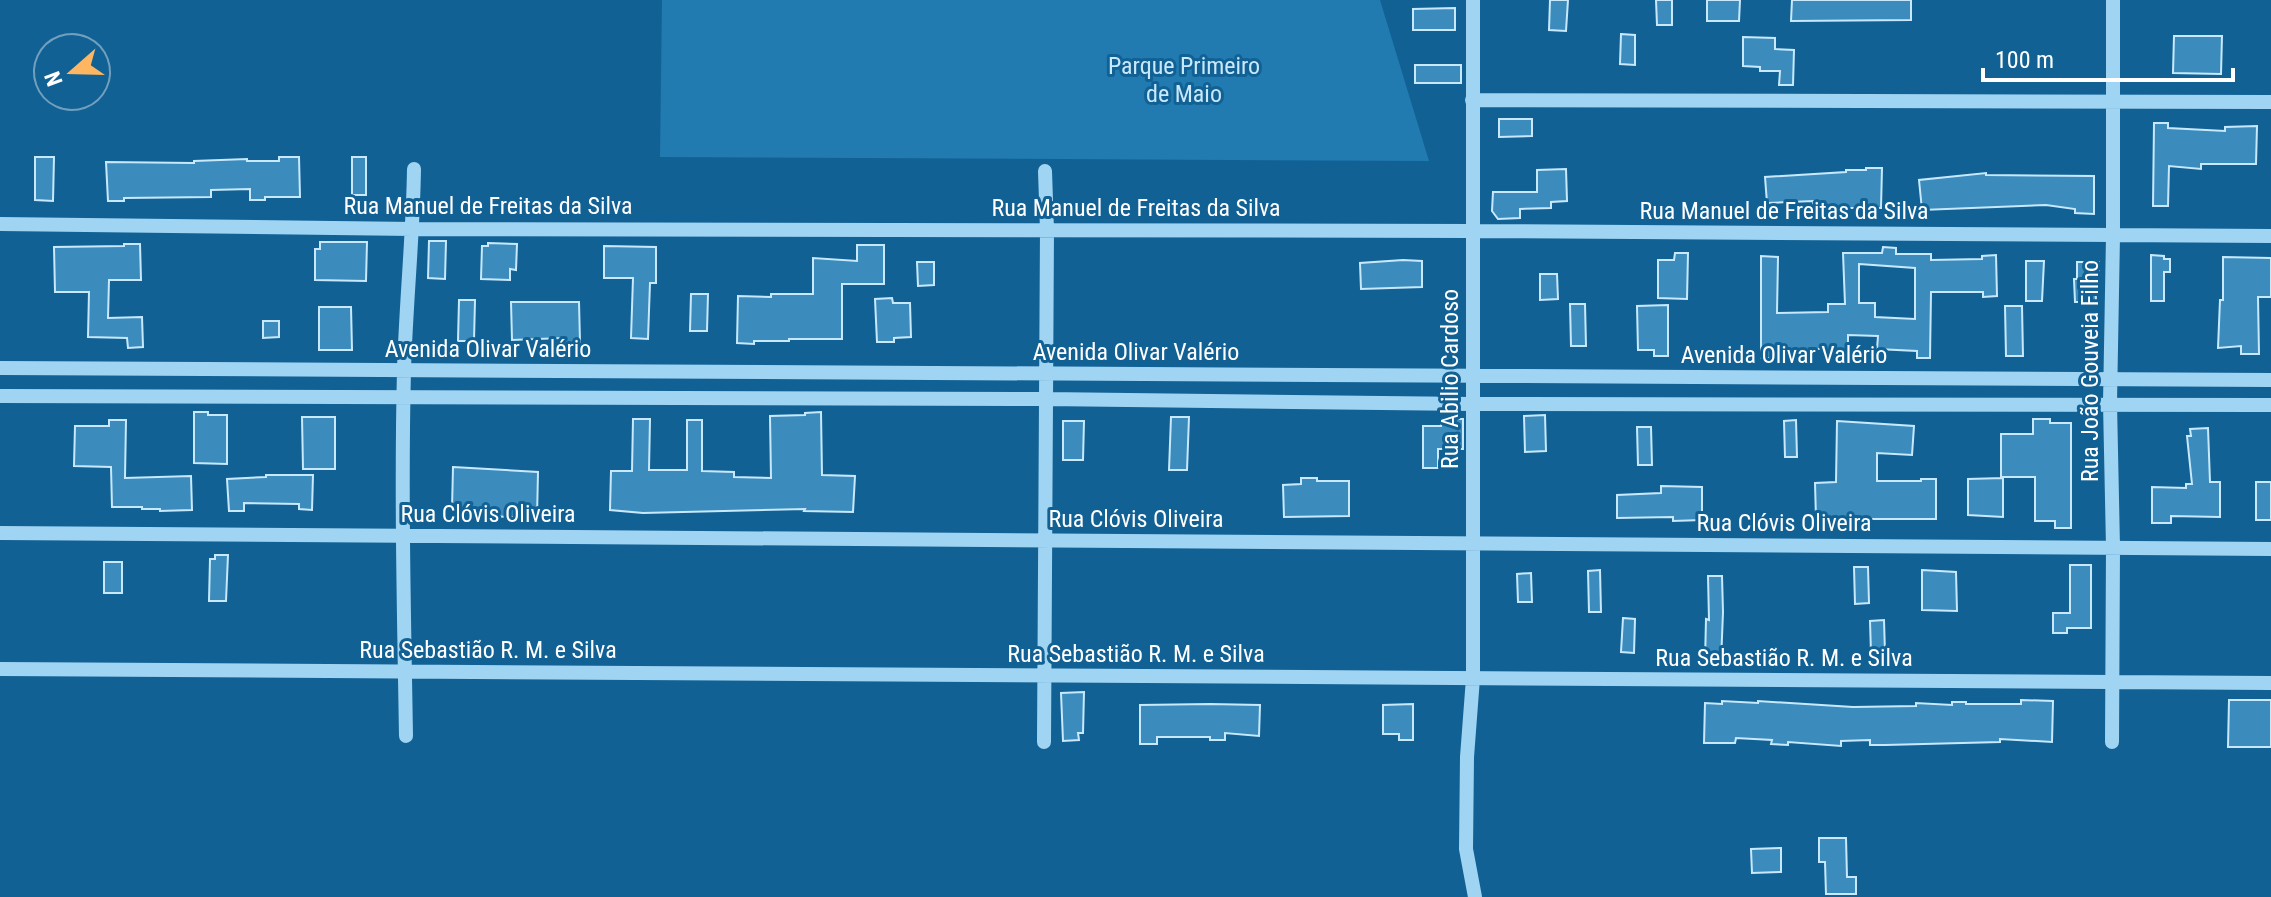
<svg xmlns="http://www.w3.org/2000/svg" width="2271" height="897" font-family="'Roboto Condensed',sans-serif">
<rect width="100%" height="100%" fill="#126194"/>
<path fill="#217bb1" d="M662,0H1380L1429,161L660,157Z"/>
<path fill="#3b8bbc" stroke="#c8e9fd" stroke-width="2" fill-rule="evenodd" d="M1550,0H1568L1566,31L1549,30Z
M1656,0H1672V25H1657Z
M1707,0H1740L1739,21H1707Z
M1792,0H1911V20L1791,21Z
M1455,8V30H1413V9Z
M1621,34L1635,35V65L1620,64Z
M2174,36H2222L2221,74L2173,73Z
M1743,37L1775,38V49L1794,50L1793,85H1779L1780,71H1760V67L1743,66Z
M1415,65H1461V83H1415Z
M1499,119H1532V136L1499,137Z
M2154,123H2168V128L2225,131V127L2257,126L2256,164H2201V169L2169,166L2168,206H2153Z
M35,157H54L53,201L35,200Z
M279,157H299L300,197H265V200H250V189L211,190V197L124,198V201H108L106,162L194,163V161L247,159V161H279Z
M352,157H366V195H352Z
M1866,168H1882L1881,208H1813V201L1767,203L1765,177L1846,172V170H1866Z
M1566,169L1567,201L1551,202V208L1520,209V218L1498,219L1492,211L1493,192H1537V170Z
M1986,173V175L2094,176V214L2075,213V209L2046,205L1922,210L1919,180Z
M429,241H446L445,279L428,278Z
M320,242H367L366,281L315,280V249H320Z
M488,243L517,244L516,270L510,269V280L481,279L482,246H488Z
M124,244H140L141,280H109L108,318L142,317L143,347L128,348L127,338L88,337L89,292H55L54,247L124,246Z
M857,245H884V284H842V339H789V341H754V344L737,343L738,296L771,297V294H813V258L857,261Z
M604,246L656,247V283H650L648,339L631,338L633,278H604Z
M1883,247L1896,248V254H1931V260L1982,259V256L1996,255L1997,296L1983,297V292H1931L1930,358H1917V351L1877,349L1878,336L1848,335V353H1828V349H1774V358H1761V256L1778,257L1777,313L1828,312V304H1845L1843,253H1882ZM1859,264L1915,268V319L1875,317V303H1859Z
M1675,253H1688L1687,299L1658,298V260H1674Z
M2151,255L2164,256V259H2170V272H2164V301H2151Z
M2223,257L2271,258V297H2258L2259,354H2241V346L2218,348L2220,300H2223Z
M1403,260L1422,261V287L1361,289L1360,263Z
M2026,261H2044L2042,301H2026Z
M917,262H934V285L918,286Z
M2077,262H2099V275H2095L2096,302H2075L2074,279H2077Z
M1540,274H1557L1558,299L1540,300Z
M691,294H708L707,331H690Z
M892,298L893,303H910L911,337L894,338V342H877L875,299Z
M459,300H475L474,341H458Z
M511,302H579L580,342H564L563,338L512,340Z
M1570,304H1585L1586,346H1571Z
M1668,305V356H1654V350H1638L1637,306Z
M2005,306H2022L2023,356H2006Z
M319,307H351L352,350H319Z
M263,321H279V337L263,338Z
M194,412H208V415H227V464L194,463Z
M821,412L822,475L855,476L853,512L804,511L805,509L643,513L610,510L611,471H632L633,419H650L649,470H687V420H702V471L734,472V477L771,478L770,416L805,415V413Z
M1545,415L1546,451L1525,452L1524,416Z
M302,417H335V469H303Z
M1171,417H1189L1187,470H1169Z
M1441,419H1463V449H1438V468H1423V426H1441Z
M2033,419H2050V423H2071V528H2055V521H2035V477H2001V434H2033Z
M109,420H126L125,478L191,476L192,510L160,511V509H142V507H112L111,467L74,466L75,426H109Z
M1796,420L1797,457H1785L1784,421Z
M1063,421H1084L1083,460H1063Z
M1837,421L1914,426L1912,455L1877,453V481H1921V479H1936V519H1816L1815,483L1836,482Z
M1637,427H1651L1652,465H1638Z
M2208,428L2210,482H2220V517L2171,516V523H2152V487L2186,488V484H2192L2187,436H2191L2190,429Z
M453,467L538,472L537,518L487,516V510L452,509Z
M266,475H313L312,510L299,509V504L244,503V511H229L227,479L266,477Z
M1301,478H1317V481H1349V516L1284,517L1283,485L1301,484Z
M2003,478V517L1968,515V479Z
M2256,482H2271V520H2256Z
M1661,486L1702,487V520L1673,521V517L1617,518V495L1661,493Z
M215,555H228L226,601H209L210,559H215Z
M104,562H122V593H104Z
M2070,565H2091V628H2067V633H2053V613H2070Z
M1854,567H1868L1869,603L1855,604Z
M1600,570L1601,612H1589L1588,571Z
M1922,570L1956,572L1957,611L1922,610Z
M1531,573L1532,602H1518L1517,574Z
M1708,576H1722L1723,612L1721,662H1705L1706,619L1709,620Z
M1623,618L1635,619L1634,653L1621,652Z
M1884,620L1885,653H1871L1870,621Z
M1084,692L1083,733H1078L1079,740L1063,741L1061,693Z
M2021,700L2053,701L2052,742L2000,739V742L1885,745H1870V740L1841,741V746L1788,742V745L1771,744L1772,740L1736,738L1735,743H1704L1705,703L1722,704V701L1758,703V701L1853,707L1916,706V703L1952,705V702H1966V704H2021Z
M2229,700H2271V747H2228Z
M1210,704L1260,705L1259,736L1225,733V740H1210V737H1157V744H1140V705Z
M1413,704V740H1399V734H1383V705Z
M1819,838H1846L1847,877H1856V894H1826L1825,862H1819Z
M1781,848V872L1752,873L1751,849Z"/>
<g fill="none" stroke-linecap="round" stroke-linejoin="round">
<path stroke="#a0d4f3" stroke-width="14" d="M1473,0V678L1467,757L1466,849L1475,897
M1472,100L2271,102
M0,224L413,229L1472,231L2271,236
M0,368L2271,380
M0,396L1046,399L1471,404L2271,405
M0,533L2271,549
M0,669L2271,683
M406,736C404,614 401,492 404,370C406,303 413,236 414,169
M1044,742L1047,230L1045,171
M2112,742L2113,547L2110,403L2113,236V0"/>
</g>
<g text-anchor="middle" stroke-width="6" stroke-linejoin="round" paint-order="stroke">
<g font-size="24" fill="#c8e9fd" stroke="#126194">
<text x="1184" y="74">Parque Primeiro<tspan x="1184" dy="28">de Maio</tspan></text>
</g>
<g font-size="24" fill="#fff" stroke="#126194">
<text x="488" y="214">Rua Manuel de Freitas da Silva</text>
<text x="1136" y="216">Rua Manuel de Freitas da Silva</text>
<text x="1784" y="219">Rua Manuel de Freitas da Silva</text>
<text x="488" y="357">Avenida Olivar Valério</text>
<text x="1136" y="360">Avenida Olivar Valério</text>
<text x="1784" y="363">Avenida Olivar Valério</text>
<text transform="translate(2090 371) rotate(-90)" y="8">Rua João Gouveia Filho</text>
<text transform="translate(1450 379) rotate(-90)" y="8">Rua Abilio Cardoso</text>
<text x="488" y="522">Rua Clóvis Oliveira</text>
<text x="1136" y="527">Rua Clóvis Oliveira</text>
<text x="1784" y="531">Rua Clóvis Oliveira</text>
<text x="488" y="658">Rua Sebastião R. M. e Silva</text>
<text x="1136" y="662">Rua Sebastião R. M. e Silva</text>
<text x="1784" y="666">Rua Sebastião R. M. e Silva</text>
</g>
</g>
<g transform="translate(72 72) rotate(250)"><circle r="38" fill="#126194" stroke="#71a0bf" stroke-width="2"/>
<path d="M0-6L14 30L0 20L-14 30Z" fill="#ffb662"/>
<text y="-12" font-size="22" font-weight="bold" text-anchor="middle" fill="#ffffff">N</text>
</g>
<path d="M1983 68v12h250v-12" fill="none" stroke="#ffffff" stroke-width="4"/>
<text x="1995" y="68" font-size="24" fill="#ffffff" stroke="#126194" stroke-width="6" paint-order="stroke">100 m</text>
</svg>
